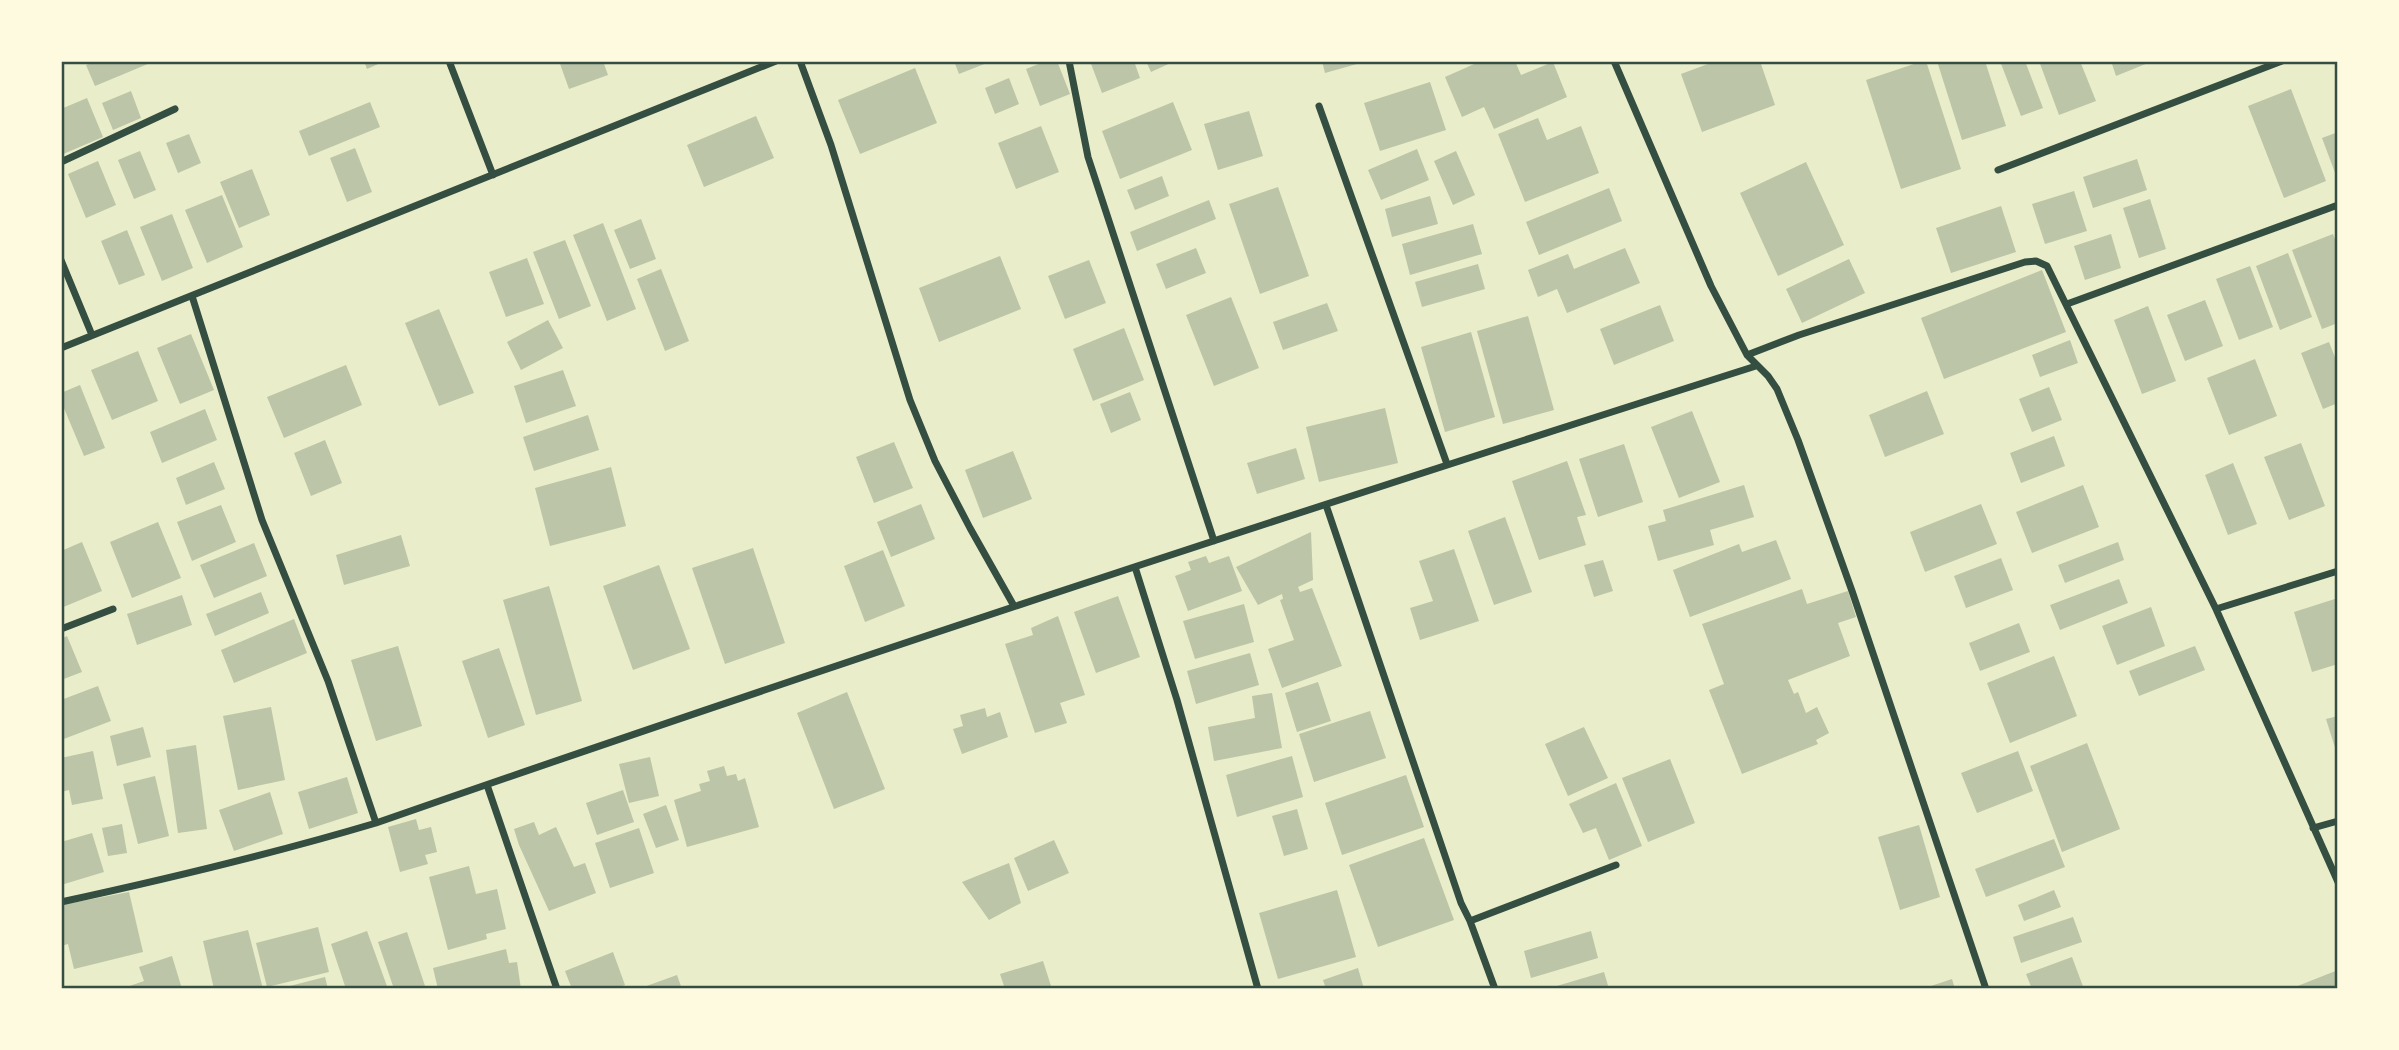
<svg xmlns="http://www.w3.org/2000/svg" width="2399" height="1050" font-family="Manrope,sans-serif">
<rect width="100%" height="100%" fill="#e9edc9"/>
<path fill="#bcc5a7" d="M96,61H155L95,86L86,65Z
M364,61H385L367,69Z
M559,61H603L608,75L569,89Z
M954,61H992L959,74Z
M1046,61H1057L1070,94L1040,106L1026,69Z
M1090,61H1134L1140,78L1102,93Z
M1146,61H1175L1151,72Z
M1322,61H1364V62L1325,73Z
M1481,61H1515L1521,75L1553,62L1567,97L1494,129L1484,107L1462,117L1445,77Z
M1716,61H1760L1775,105L1702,132L1681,74Z
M1923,61H1926L1961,169L1901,189L1866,80Z
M1937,61H1985L2006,126L1962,140Z
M2000,61H2025L2043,108L2021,116Z
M2039,61H2080L2096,101L2059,115Z
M2111,61H2153L2116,76Z
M915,68L937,123L860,154L838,100Z
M1009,78L1019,104L995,114L985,88Z
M1430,82L1446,130L1380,151L1364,103Z
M2291,89L2326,181L2284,198L2248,106Z
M131,91L141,118L113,130L102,103Z
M87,98L103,137L61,155V109Z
M370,102L380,127L309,156L299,131Z
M1173,102L1192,150L1120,179L1102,131Z
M1249,111L1263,156L1218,170L1204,124Z
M756,116L774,158L704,187L687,145Z
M1538,118L1547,140L1581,126L1599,173L1525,202L1498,134Z
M1041,126L1059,172L1016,189L998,143Z
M2338,132V178H2337L2322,138Z
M189,134L201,163L178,173L166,143Z
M355,148L372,192L347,202L330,158Z
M1417,149L1429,180L1381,200L1368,170Z
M140,151L156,190L134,199L118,160Z
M1456,151L1475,195L1453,205L1434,161Z
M2137,159L2147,190L2093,208L2083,177Z
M98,161L116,205L86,218L68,174Z
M1806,162L1844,245L1778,276L1740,193Z
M252,169L270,215L239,228L220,182Z
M1162,176L1169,196L1135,210L1127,190Z
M1278,187L1309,276L1260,294L1229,204Z
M1609,188L1622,221L1539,255L1526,222Z
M2074,191L2087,231L2045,244L2032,204Z
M222,195L243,247L207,263L185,210Z
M1430,196L1438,224L1392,237L1385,209Z
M2150,199L2166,249L2139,258L2123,208Z
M1209,200L1216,219L1137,251L1130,232Z
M2001,206L2016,252L1951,273L1936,228Z
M172,214L193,268L162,281L140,227Z
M641,219L656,259L630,269L614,230Z
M603,223L636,309L607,321L573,235Z
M1473,224L1482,254L1410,275L1402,244Z
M127,230L145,275L119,285L101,241Z
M2111,234L2121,268L2085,280L2074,246Z
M2333,234L2338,247V323L2322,329L2292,250Z
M565,240L591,306L559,319L533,252Z
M1196,248L1206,273L1166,289L1156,264Z
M1625,248L1640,283L1567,313L1557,289L1538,297L1528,270L1568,254L1574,269Z
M2288,253L2312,317L2280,330L2256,266Z
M1000,256L1021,309L939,342L919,288Z
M527,258L544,304L506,317L489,272Z
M1849,259L1865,293L1802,323L1786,289Z
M1089,260L1106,303L1065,319L1048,276Z
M1478,264L1485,289L1422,307L1415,282Z
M2250,266L2273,327L2239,340L2216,279Z
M661,269L689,341L665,351L637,279Z
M2042,270L2066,332L1944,379L1921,318Z
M1231,297L1259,368L1214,386L1186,315Z
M2205,300L2223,346L2185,361L2167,315Z
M1327,303L1338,331L1283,350L1273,322Z
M1660,305L1674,341L1614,365L1600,329Z
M2148,306L2176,381L2142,394L2114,320Z
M439,309L474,393L439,406L405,323Z
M1528,316L1554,410L1503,424L1477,331Z
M548,320L563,348L521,370L507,342Z
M1124,328L1144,380L1093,401L1073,349Z
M1471,332L1495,417L1445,432L1421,347Z
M191,334L214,390L180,404L157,348Z
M2070,340L2078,363L2040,377L2032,355Z
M2329,342L2338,365V403L2323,409L2301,353Z
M138,351L158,401L112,420L91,370Z
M2255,359L2277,416L2229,435L2207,378Z
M346,365L362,405L284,438L267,397Z
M563,370L576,406L526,423L514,386Z
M80,385L105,448L84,456L61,401V393Z
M2049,387L2062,420L2032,432L2019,399Z
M1927,391L1944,434L1885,457L1869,415Z
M1130,392L1141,420L1111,433L1100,404Z
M1385,408L1398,463L1319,482L1306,427Z
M205,409L217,440L162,463L150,432Z
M1692,411L1720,482L1679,498L1651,427Z
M588,415L599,450L534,471L523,437Z
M2054,436L2065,466L2021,483L2010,453Z
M325,440L342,483L311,496L294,453Z
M894,442L913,488L874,503L856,457Z
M2301,443L2325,506L2289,520L2264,457Z
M1624,444L1643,502L1598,517L1579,459Z
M1296,448L1305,479L1257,494L1247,463Z
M1013,451L1032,499L983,518L965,470Z
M1567,461L1586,515L1577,517L1586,545L1539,560L1512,481Z
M214,462L225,489L186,505L176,478Z
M2233,463L2257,524L2228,535L2205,475Z
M611,467L626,526L550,546L535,488Z
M1744,485L1754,517L1710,530L1714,545L1658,561L1648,526L1666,521L1663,510Z
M2083,485L2099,527L2032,553L2016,512Z
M921,504L935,539L891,557L877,522Z
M1981,504L1997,544L1925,572L1910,532Z
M221,505L236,542L192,561L177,522Z
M1505,517L1532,592L1494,605L1468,531Z
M158,522L181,578L132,598L110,542Z
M1311,532L1313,580L1298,587L1300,592L1312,588L1342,666L1282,688L1268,649L1294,640L1280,600L1283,599L1282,594L1258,605L1236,567Z
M401,535L410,566L344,585L336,555Z
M1776,540L1791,579L1690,617L1673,570L1739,544L1742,552Z
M82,542L102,591L61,608V551Z
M2118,542L2124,560L2065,583L2058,565Z
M254,543L267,576L214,598L200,565Z
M753,548L785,643L725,664L692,568Z
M1454,549L1479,621L1420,640L1410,608L1433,601L1419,561Z
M883,550L905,606L865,622L844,566Z
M1206,556L1209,563L1229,556L1242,591L1188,611L1175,576L1191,570L1188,562Z
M2001,558L2013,590L1966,608L1954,576Z
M1603,560L1613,591L1594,597L1584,565Z
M659,565L690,649L633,670L603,586Z
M2119,579L2128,603L2060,630L2050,605Z
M549,586L582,701L536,715L503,600Z
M1802,589L1807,604L1848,591L1856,617L1838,623L1850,656L1788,680L1794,694L1798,692L1806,713L1817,707L1829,733L1816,740L1818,744L1742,774L1709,690L1724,684L1702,624Z
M261,592L269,613L215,636L206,614Z
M182,595L192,625L137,645L127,614Z
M1118,596L1140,657L1096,673L1074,612Z
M2338,598V664L2312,672L2294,612Z
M1244,604L1254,642L1195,659L1183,621Z
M2151,607L2165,646L2117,665L2102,626Z
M1058,616L1085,695L1060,703L1067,723L1035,733L1005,644L1033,635L1031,628Z
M294,619L307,653L234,683L221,650Z
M2019,623L2030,652L1980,671L1969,643Z
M67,636L82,672L61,680V639Z
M398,646L422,726L376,741L351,660Z
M2195,646L2205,670L2139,696L2129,671Z
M499,648L525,725L488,738L462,661Z
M1250,653L1259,685L1196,704L1187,671Z
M2054,656L2077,716L2010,743L1987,683Z
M1318,682L1331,721L1297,732L1285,693Z
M98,686L111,721L61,740V700Z
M847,692L885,789L834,809L797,713Z
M1272,693L1282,748L1214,761L1208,727L1255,718L1252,696Z
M271,707L285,780L238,790L223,716Z
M985,708L987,717L1000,712L1008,737L962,754L953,729L963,726L960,715Z
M1370,711L1386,758L1314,782L1299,734Z
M2338,716V754H2337L2326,719Z
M143,727L151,757L117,766L110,736Z
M1584,727L1608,778L1568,796L1545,744Z
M2087,743L2120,829L2062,852L2030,766Z
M196,745L207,829L178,833L166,750Z
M93,751L103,799L72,805L69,790L61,792V758Z
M2018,751L2033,791L1977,813L1961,773Z
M1292,756L1303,797L1237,817L1226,775Z
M650,757L659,796L629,803L619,764Z
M1670,759L1695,823L1648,842L1622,778Z
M724,766L727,776L736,774L738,781L745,778L759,827L687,847L674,800L701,791L699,784L710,781L707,771Z
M1406,775L1424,827L1342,855L1325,803Z
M155,776L169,836L138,844L123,784Z
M347,777L358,813L309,829L298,792Z
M1616,783L1642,846L1609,860L1596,828L1583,833L1569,804Z
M623,790L634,822L597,835L586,803Z
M270,792L283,834L234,851L219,810Z
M666,805L679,840L656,848L643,814Z
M1297,809L1308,849L1284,856L1272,816Z
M416,819L419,830L431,827L437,852L425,855L428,864L400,872L388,827Z
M534,822L539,835L556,827L574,867L585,863L596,893L549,911L519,845L514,829Z
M122,824L127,853L108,856L102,828Z
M1919,825L1940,897L1900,910L1878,837Z
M639,828L654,873L610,888L595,843Z
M92,833L104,872L61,885V842Z
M1424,838L1454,920L1378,947L1349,865Z
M2054,839L2065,867L1986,897L1975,869Z
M1054,840L1069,873L1028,891L1014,858Z
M1009,863L1021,903L989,920L962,882Z
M469,866L476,894L497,889L506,929L486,934L487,939L448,950L429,877Z
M1337,890L1356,957L1278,979L1259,913Z
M2054,890L2061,907L2024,921L2018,905Z
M129,892L143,952L74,969L68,944L61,946V905Z
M2073,917L2082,942L2021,963L2013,937Z
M318,927L329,972L267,987L256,943Z
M248,930L263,989H214L203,941Z
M367,931L388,989H346L331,944Z
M1591,931L1598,958L1531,978L1524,951Z
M407,932L425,986L417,989H394L378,942Z
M506,949L509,963L517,962L521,989H438L433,968Z
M613,952L625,985L614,989H572L565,971Z
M172,956L182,989H121L144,981L139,967Z
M2072,957L2084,989H2032L2026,974Z
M1043,961L1052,989H1005L1000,974Z
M1358,968L1364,989H1326L1323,980Z
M2338,970V989H2290Z
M1604,972L1609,989H1550V988Z
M677,975L682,989H641V988Z
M325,977L328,989H282V988Z
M1952,979L1955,989H1925V988Z"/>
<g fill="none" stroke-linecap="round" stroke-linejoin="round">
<path stroke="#344e41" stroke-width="7" d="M449,61L493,175
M800,61L831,145L910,400L935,461L970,528L1014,606
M1069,61L1088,157L1214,541
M1614,61L1711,286L1747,355L1768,376L1777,389L1798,440L1852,591L1986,989
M1319,106L1447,464
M61,162L175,109
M1998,170L2282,61
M61,260L92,335
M192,296L262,520L328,681L376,823
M2067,304L2338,205
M61,348L776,61
M1747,355L1799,335L2025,262L2036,261L2047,266L2216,609L2338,882
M1326,505L1461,903L1470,921L1616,865
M1135,567L1177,700L1258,989
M2216,609L2338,571
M61,629L113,609
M487,785L557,989
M2313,828L2338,821
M61,902C167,879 272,854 376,823C833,664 1294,513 1756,366
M1470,921L1495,989"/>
</g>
<rect width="2399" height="1050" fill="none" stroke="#fefae0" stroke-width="126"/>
<rect x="63" y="63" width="2273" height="924" fill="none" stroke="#344e41" stroke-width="2.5"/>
</svg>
